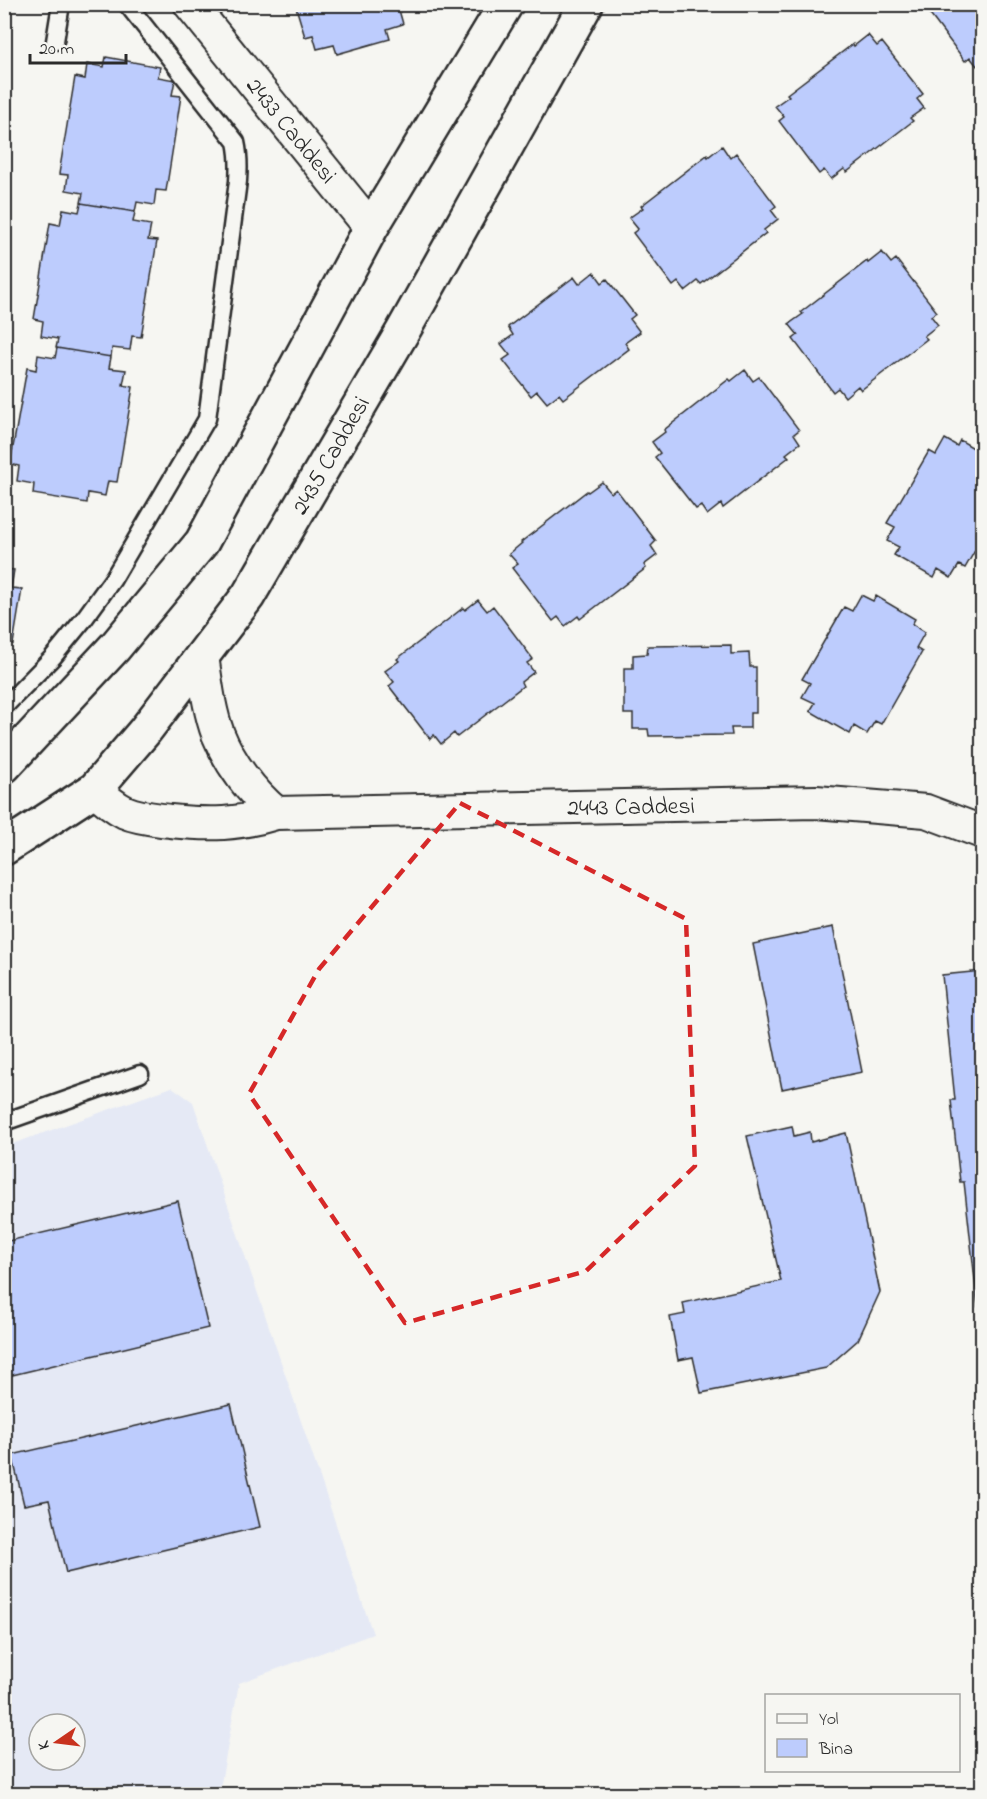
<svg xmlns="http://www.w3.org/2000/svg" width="987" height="1799" font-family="'Indie Flower',sans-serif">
<rect width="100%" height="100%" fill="#f6f6f2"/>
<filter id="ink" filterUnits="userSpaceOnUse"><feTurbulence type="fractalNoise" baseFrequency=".0167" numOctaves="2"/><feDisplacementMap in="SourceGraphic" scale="12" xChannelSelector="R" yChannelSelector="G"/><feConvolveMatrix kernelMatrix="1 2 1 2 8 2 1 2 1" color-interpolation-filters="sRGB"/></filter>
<g filter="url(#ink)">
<path fill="#e5e9f5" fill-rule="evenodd" d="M172,1087L193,1102L373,1634L239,1683L219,1794H5L4,1147ZM39,1724H75V1760H39Z"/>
<path fill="#bdccfd" stroke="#2b2b2b" stroke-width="1.5" d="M295,4H407L408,8L399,10L403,24L387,29L390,39L337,54L334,45L317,49L313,35L305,37Z
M929,4H982V62L977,66L970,57L965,61L925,8Z
M868,35L877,46L882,42L923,94L917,99L924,108L910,118L913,121L847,172L844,169L831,179L824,170L819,174L779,121L784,117L775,106L789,96L787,94L853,44L854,46Z
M106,57L160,67L158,77L175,80L172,95L181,96L166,191L156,190L154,205L137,202L135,212L81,203L83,193L66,190L68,175L59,174L75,77L85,79L87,64L104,67Z
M722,146L730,158L736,153L776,206L771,210L778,219L764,230L766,233L701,284L698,281L685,291L678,282L673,286L633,233L638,229L629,218L643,208L641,206L707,155L708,157Z
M81,203L135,212L133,222L151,225L148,240L157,241L141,337L132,336L130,350L112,348L111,357L56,348L58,339L41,336L43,321L34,319L50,223L60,225L63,209L79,212Z
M882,252L891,263L896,259L937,312L931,316L938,325L924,336L927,339L861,390L858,386L845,397L838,388L833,392L793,339L798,335L789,324L803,314L801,312L867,261L868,263Z
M594,272L602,283L607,279L635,315L630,319L640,332L625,343L629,349L563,399L559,394L547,403L537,391L531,396L503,360L510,355L501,344L513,335L508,327L574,277L579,284Z
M57,348L111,357L109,368L126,370L123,385L133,387L117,482L108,481L105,496L88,493L87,503L33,494L34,484L17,481L19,466L10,464L27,368L36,370L38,355L55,358Z
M745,370L753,381L759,377L799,430L794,434L800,443L786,454L789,457L723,508L721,504L707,515L701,506L696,509L655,457L660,453L652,442L665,432L664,430L729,379L731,381Z
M945,439L957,446L960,440L982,453V538L965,568L959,565L951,578L938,570L934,578L894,555L899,547L887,541L895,527L887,523L929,451L936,455Z
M602,482L611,493L616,489L656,541L651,546L657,555L644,565L646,568L580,619L578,616L565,626L558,617L553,621L512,568L518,564L509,554L522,543L521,542L587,491L588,492Z
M4,569L14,570L11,588L22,589L13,644L4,642Z
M861,595L873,601L876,596L915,619L912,624L925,632L916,648L922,652L881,724L875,721L867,734L854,726L850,734L810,711L815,703L802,697L810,683L802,679L844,607L852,611Z
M478,600L487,611L493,606L533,659L527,663L534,672L521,682L523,686L457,737L454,733L441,744L434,735L430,739L389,686L394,682L385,671L399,661L397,659L463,608L465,610Z
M731,645V654L749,653L750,667H756V713H750V728H731L732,735L649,736L648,729H633V714H624V668H633V655L647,654L648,646Z
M833,927L862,1072L782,1089L753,944Z
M982,971V1307H978L964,1182H960L951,1100H955L942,975Z
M792,1126L794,1136L810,1132L811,1142L846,1133L880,1292L858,1340L826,1368L701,1393L693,1357L678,1360L670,1317L685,1314L683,1303L781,1281L747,1136Z
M178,1201L208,1328L4,1377V1242Z
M231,1404L260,1527L66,1573L49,1500L24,1505L12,1455Z"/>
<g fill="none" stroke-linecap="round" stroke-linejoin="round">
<g stroke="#2b2b2b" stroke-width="21">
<path id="lane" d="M55,41L61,4
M4,707L53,657L84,619L113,579L207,419L238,181C239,167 239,155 236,142L127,4
M4,1122L140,1074"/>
</g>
<g stroke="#2b2b2b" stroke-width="36">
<path id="street" d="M190,4L371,228
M202,656C206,682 209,710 218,734C230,764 252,793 276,813
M95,789C104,798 113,806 125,812C139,818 155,819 170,821C210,825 237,825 276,813L816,802L926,811L982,832"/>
</g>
<g stroke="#2b2b2b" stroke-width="38">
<path id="secondary" d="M4,766L115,647L202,542L371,228L506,4
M4,848L95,789L144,732L248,596L403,331L586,4"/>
</g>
<use href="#lane" stroke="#f6f6f2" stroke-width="16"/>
<use href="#street" stroke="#f6f6f2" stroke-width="32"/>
<use href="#secondary" stroke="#f6f6f2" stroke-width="33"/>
</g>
</g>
<path fill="none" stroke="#d62828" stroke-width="4.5" stroke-dasharray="12 8" stroke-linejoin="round" d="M460,803L686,919L695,1166L586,1271L405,1323L249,1094L319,969Z"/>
<g text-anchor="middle" stroke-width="4.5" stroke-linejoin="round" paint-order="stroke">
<g font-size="24" fill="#2b2b2b" stroke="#f6f6f2">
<text transform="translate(292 130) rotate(51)" y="8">2433 Caddesi</text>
<text transform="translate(330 455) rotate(-60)" y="8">2435 Caddesi</text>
<text transform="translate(631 806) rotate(-1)" y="8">2443 Caddesi</text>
</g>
</g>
<rect width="987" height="1799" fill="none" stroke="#f6f6f2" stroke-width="24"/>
<rect x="12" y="12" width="963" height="1775" fill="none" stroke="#2b2b2b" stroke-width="2" filter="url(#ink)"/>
<rect x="765" y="1694" width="195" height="78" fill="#f6f6f2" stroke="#a5a5a2" stroke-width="1.5"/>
<rect x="777" y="1714" width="30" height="9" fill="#f6f6f2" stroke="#a5a5a2" stroke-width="1.5"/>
<text x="819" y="1724" font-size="18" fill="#2b2b2b">Yol</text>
<rect x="777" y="1739" width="30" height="18" fill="#bdccfd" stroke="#a5a5a2" stroke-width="1.5"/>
<text x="819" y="1754" font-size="18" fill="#2b2b2b">Bina</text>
<g transform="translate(57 1742) rotate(256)"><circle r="28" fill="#f6f6f2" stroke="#a5a5a2" stroke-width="1.5"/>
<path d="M0-4.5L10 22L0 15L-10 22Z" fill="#c8321e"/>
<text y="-9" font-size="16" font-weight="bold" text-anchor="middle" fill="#2b2b2b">K</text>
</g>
<path d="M30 54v9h96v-9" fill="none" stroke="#2b2b2b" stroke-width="3"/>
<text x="39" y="54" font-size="18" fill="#2b2b2b" stroke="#f6f6f2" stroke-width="4.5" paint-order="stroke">20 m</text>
</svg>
